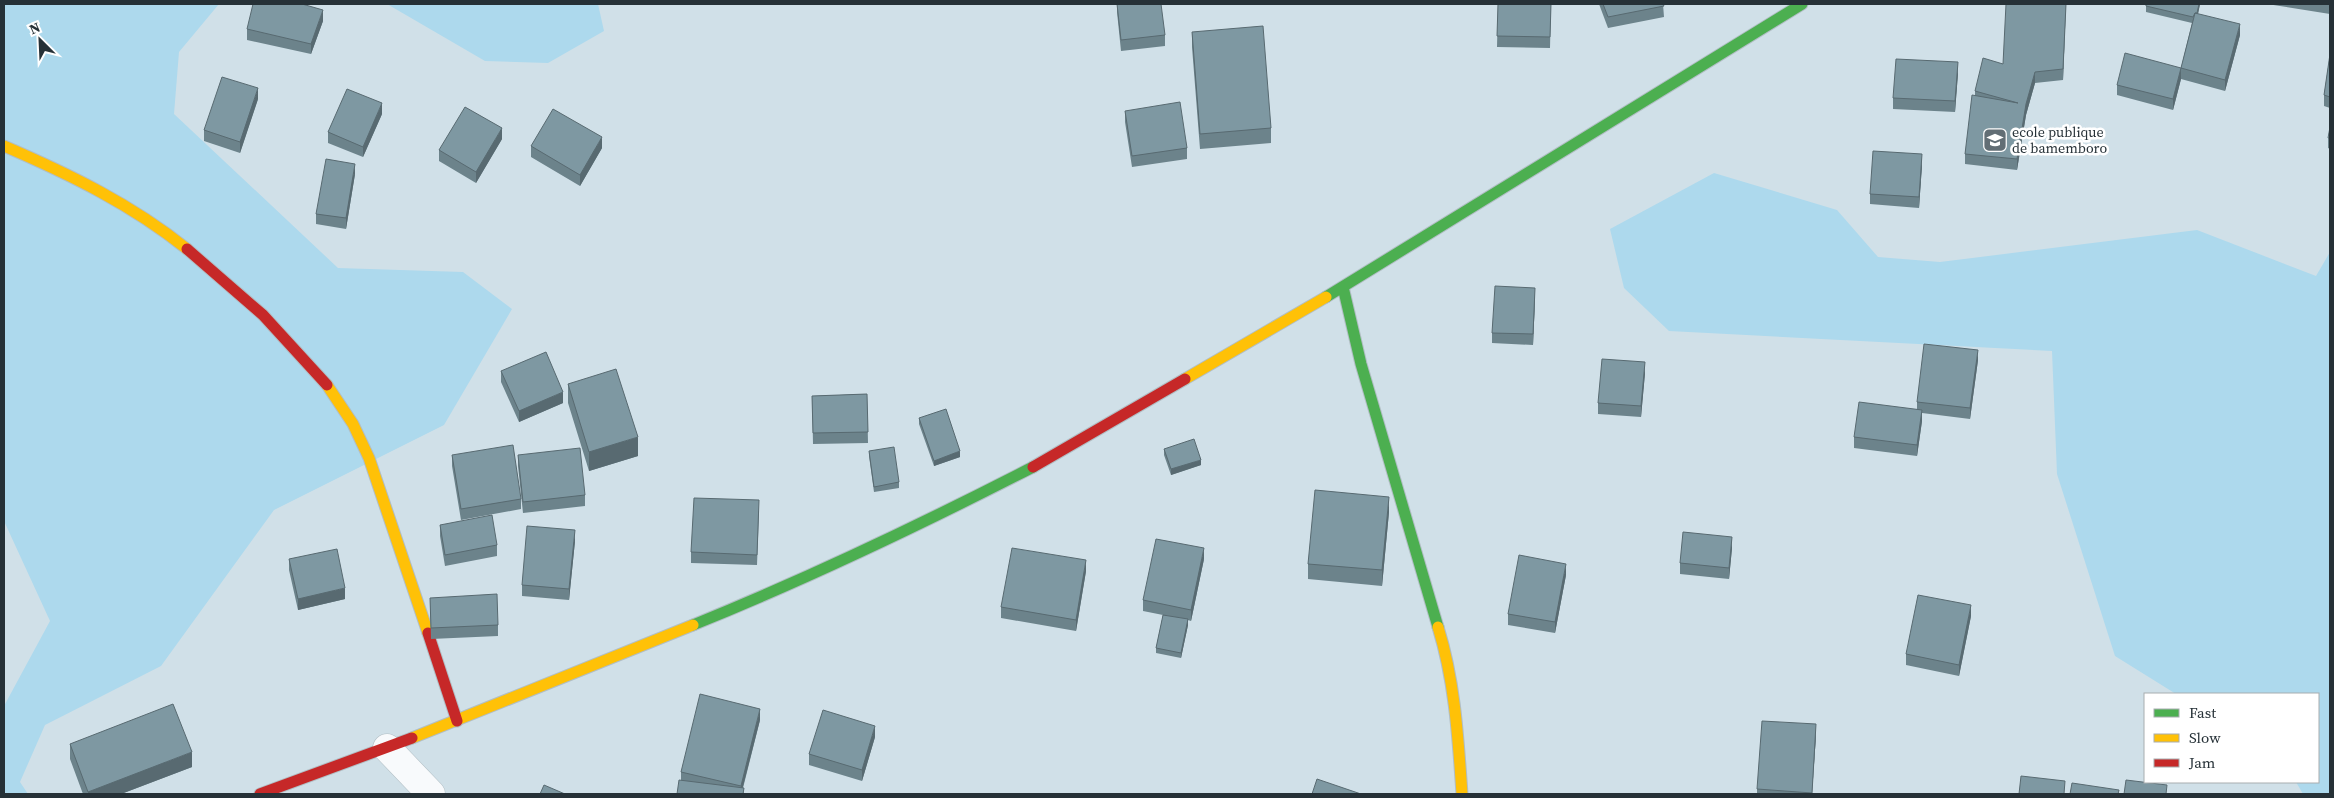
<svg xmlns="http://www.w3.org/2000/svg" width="2334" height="798" font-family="'Source Serif 4',serif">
<rect width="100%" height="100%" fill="#d0e0e8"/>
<path fill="#add9ed" d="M4,4H219L179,52L174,114L338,268L463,272L512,309L444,425L274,510L161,666L45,725L20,782L28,794H4V706L50,621L4,521Z
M387,4H598L604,31L548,63L485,61Z
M1714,173L1837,210L1878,257L1940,262L2197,230L2316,276L2330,252V794H2303L2296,782H2318V694H2176L2115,656L2057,474L2052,351L1669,331L1624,288L1610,229Z"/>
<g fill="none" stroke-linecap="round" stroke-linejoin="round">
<g stroke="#b1bec4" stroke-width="29">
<path id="street" d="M387,748L431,794"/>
</g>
<g stroke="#b1bec4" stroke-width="13">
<path id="fast" d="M1343,287L1361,364L1438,627
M1326,297L1802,4
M693,625C809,578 922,524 1033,467"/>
</g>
<g stroke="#b1bec4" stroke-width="13">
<path id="slow" d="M4,146C69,174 131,204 187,249
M1185,379L1326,297
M327,385L353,424L369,458L428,633
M1438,627C1455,682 1458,737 1462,794
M412,738L693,625"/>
</g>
<g stroke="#b1bec4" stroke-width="13">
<path id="jam" d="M187,249L263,315L327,385
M1033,467L1185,379
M428,633L457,721
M260,794L412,738"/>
</g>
<use href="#street" stroke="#f8fafc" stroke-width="28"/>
<use href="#fast" stroke="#4caf50" stroke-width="11"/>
<use href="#slow" stroke="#ffc107" stroke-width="11"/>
<use href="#jam" stroke="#c62828" stroke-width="11"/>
</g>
<path fill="#6c838b" d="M1117,4L1165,35V46L1121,51L1117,12Z
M1498,4H1551L1550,48L1497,47Z
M1599,4H1663L1664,17L1608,28Z
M2066,4L2063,80L2035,83L2026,115L2017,170L1965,164V154L1975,96V91Z
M2146,4H2200L2198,14L2240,35L2225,91L2181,79L2173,110L2117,95V85L2181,68L2192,23L2146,12Z
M2267,4H2330V14Z
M323,21L311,54L247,40V29Z
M1192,32L1271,128V143L1200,149L1192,47Z
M2330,54V108L2324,106V95Z
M1958,73L1955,112L1893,109V98Z
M258,99L240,153L204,141V130Z
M1125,111L1187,148V159L1132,167L1125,122Z
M382,114L363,157L328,143V132Z
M2330,127V149L2328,148V138Z
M502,139L476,183L439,161V150Z
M531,146L602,148L580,186L531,157Z
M1922,165L1919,208L1870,204V194Z
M355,174L346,229L316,224V214Z
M1535,299L1533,345L1492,343V333Z
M1978,360L1970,419L1922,413V421L1917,456L1854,448V437L1917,409V402Z
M501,371L563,403L519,422L501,382Z
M1645,373L1641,417L1598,414V403Z
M568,384L638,456L589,471L568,403Z
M867,394L868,443L813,444L812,396Z
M919,418L960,457L934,466L919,424Z
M1164,449L1201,465L1171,475L1164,455Z
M869,451L899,482V488L874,492L869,456Z
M452,455L521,499V509L461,520L452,466Z
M518,455L585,495V506L523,513L518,466Z
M759,511L757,565L691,563V552Z
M1389,512L1382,586L1308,579V564Z
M440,525L497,545V556L445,566L440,536Z
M575,541L569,600L522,596V585Z
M1732,548L1729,579L1680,574V563Z
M289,559L345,599L298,610L289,570Z
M1204,559L1191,621L1188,620V625L1181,658L1156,653V648L1163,615L1143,611V600Z
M1086,571L1076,631L1001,618V607Z
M1566,575L1555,633L1508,625V614Z
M430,598L498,625V636L431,639Z
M1971,616L1959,676L1906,665V654Z
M760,720L743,788L744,794L681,781V772Z
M1816,735L1812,794H1757V789Z
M875,737L862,781L809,765V754Z
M70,744L192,767L121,794H83L70,759Z"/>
<path fill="#586a71" d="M2066,4L2063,80V69Z
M2199,4H2200L2196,23V18Z
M323,10V21L311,54V44Z
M2240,24V35L2225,91V80Z
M1958,62V73L1955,112V101Z
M2181,68V79L2173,110V99Z
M2035,72V83L2026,115L2017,170V159L2026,104Z
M258,88V99L240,153V142Z
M382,103V114L363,157V147Z
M502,128V139L476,183V172Z
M602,137V148L580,186V175Z
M1922,154V165L1919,208V197Z
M355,164V174L346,229V218Z
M1535,288V299L1533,345V334Z
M1978,350V360L1970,419V408Z
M1645,362V373L1641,417V406Z
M563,392V403L519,422V411Z
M1922,410V421L1917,456V445Z
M638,437V456L589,471V452Z
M960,451V457L934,466V461Z
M1201,460V465L1171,475V469Z
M1389,497V512L1382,586V570Z
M575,530V541L569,600V589Z
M1732,537V548L1729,579V568Z
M1204,548V559L1191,621V610Z
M1086,560V571L1076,631V620Z
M1566,564V575L1555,633V622Z
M345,588V599L298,610V599Z
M1971,605V616L1959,676V665Z
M1188,619V625L1181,658V653Z
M760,709V720L741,794V786Z
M1816,724V735L1812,794Z
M875,726V737L862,781V770Z
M192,752V767L121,794H88V792Z"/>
<path fill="#7e98a2" stroke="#586a71" d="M253,4H302L323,10L311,44L247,29Z
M1117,4H1161L1165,35L1121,40Z
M1498,4H1551L1550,37L1497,36Z
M1603,4H1663L1664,6L1608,17Z
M2006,4H2066L2063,69L2035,72L2026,104L2017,159L1965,154L1972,95L2018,103L1975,91L1983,58L2003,64Z
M2146,4H2199L2197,13H2195L2193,17L2146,6Z
M2195,13L2240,24L2225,80L2181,68Z
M1263,26L1271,128L1200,134L1192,32Z
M2125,53L2181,68L2173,99L2117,85Z
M2330,54V97L2324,95Z
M1896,59L1958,62L1955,101L1893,98Z
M222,77L258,88L240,142L204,130Z
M347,89L382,103L363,147L328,132Z
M1180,102L1187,148L1132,156L1125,111Z
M465,107L502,128L476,172L439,150Z
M553,109L602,137L580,175L531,146Z
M2330,127V138H2328Z
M1873,151L1922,154L1919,197L1870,194Z
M326,159L355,164L346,218L316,214Z
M1495,286L1535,288L1533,334L1492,333Z
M1924,344L1978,350L1970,408L1917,402Z
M546,352L563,392L519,411L501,371Z
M1602,359L1645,362L1641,406L1598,403Z
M616,369L638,437L589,452L568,384Z
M867,394L868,432L813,433L812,396Z
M1859,402L1922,410L1917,445L1854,437Z
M946,409L960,451L934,461L919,418Z
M1194,439L1201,460L1171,469L1164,449Z
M513,445L521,499L461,509L452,455Z
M894,447L899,482L874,487L869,451Z
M580,448L585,495L523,502L518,455Z
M1315,490L1389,497L1382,570L1308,564Z
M694,498L759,500L757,555L691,552Z
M492,515L497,545L445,555L440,525Z
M527,526L575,530L569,589L522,585Z
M1683,532L1732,537L1729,568L1680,563Z
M1156,539L1204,548L1191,610L1143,600Z
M1012,548L1086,560L1076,620L1001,607Z
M337,549L345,588L298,599L289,559Z
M1519,555L1566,564L1555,622L1508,614Z
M497,594L498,625L431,628L430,598Z
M1918,595L1971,605L1959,665L1906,654Z
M1163,615L1188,619L1181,653L1156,648Z
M700,694L760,709L741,786L681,772Z
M173,704L192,752L88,792L70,744Z
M823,710L875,726L862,770L809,754Z
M1762,721L1816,724L1812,793L1757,789Z
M2021,776L2065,781L2064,794H2019Z
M1317,779L1361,794H1312Z
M679,780L744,788L743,794H677Z
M2126,780L2167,785L2166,794H2124Z
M2072,783L2119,790L2118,794H2070Z
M544,785L565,794H540Z"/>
<defs>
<g id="school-square" transform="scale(1.25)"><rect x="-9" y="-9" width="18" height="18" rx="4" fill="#626e75" stroke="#fff"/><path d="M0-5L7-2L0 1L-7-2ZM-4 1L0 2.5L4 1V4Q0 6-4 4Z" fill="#fff"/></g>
</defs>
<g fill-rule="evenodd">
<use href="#school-square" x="1995" y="140"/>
</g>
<g text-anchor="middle" stroke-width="5" stroke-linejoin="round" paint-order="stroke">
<g font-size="14" fill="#263137" stroke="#fff" text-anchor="start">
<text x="2012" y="137">ecole publique<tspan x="2012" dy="16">de bamemboro</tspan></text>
</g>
</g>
<rect width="2334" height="798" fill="none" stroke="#263137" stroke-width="10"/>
<rect x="2144" y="693" width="175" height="90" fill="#ffffff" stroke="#a8adaf"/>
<rect x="2154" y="709" width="25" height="8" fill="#4caf50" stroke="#a8adaf"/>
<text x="2189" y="718" font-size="15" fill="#263137">Fast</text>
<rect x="2154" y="734" width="25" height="8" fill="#ffc107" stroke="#a8adaf"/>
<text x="2189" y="743" font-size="15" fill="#263137">Slow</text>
<rect x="2154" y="759" width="25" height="8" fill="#c62828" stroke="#a8adaf"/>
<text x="2189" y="768" font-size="15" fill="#263137">Jam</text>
<g transform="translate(40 40) rotate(336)" stroke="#ffffff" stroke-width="4" paint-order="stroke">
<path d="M0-4L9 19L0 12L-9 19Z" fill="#263137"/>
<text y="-8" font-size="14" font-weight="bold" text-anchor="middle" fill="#263137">N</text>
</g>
</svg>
